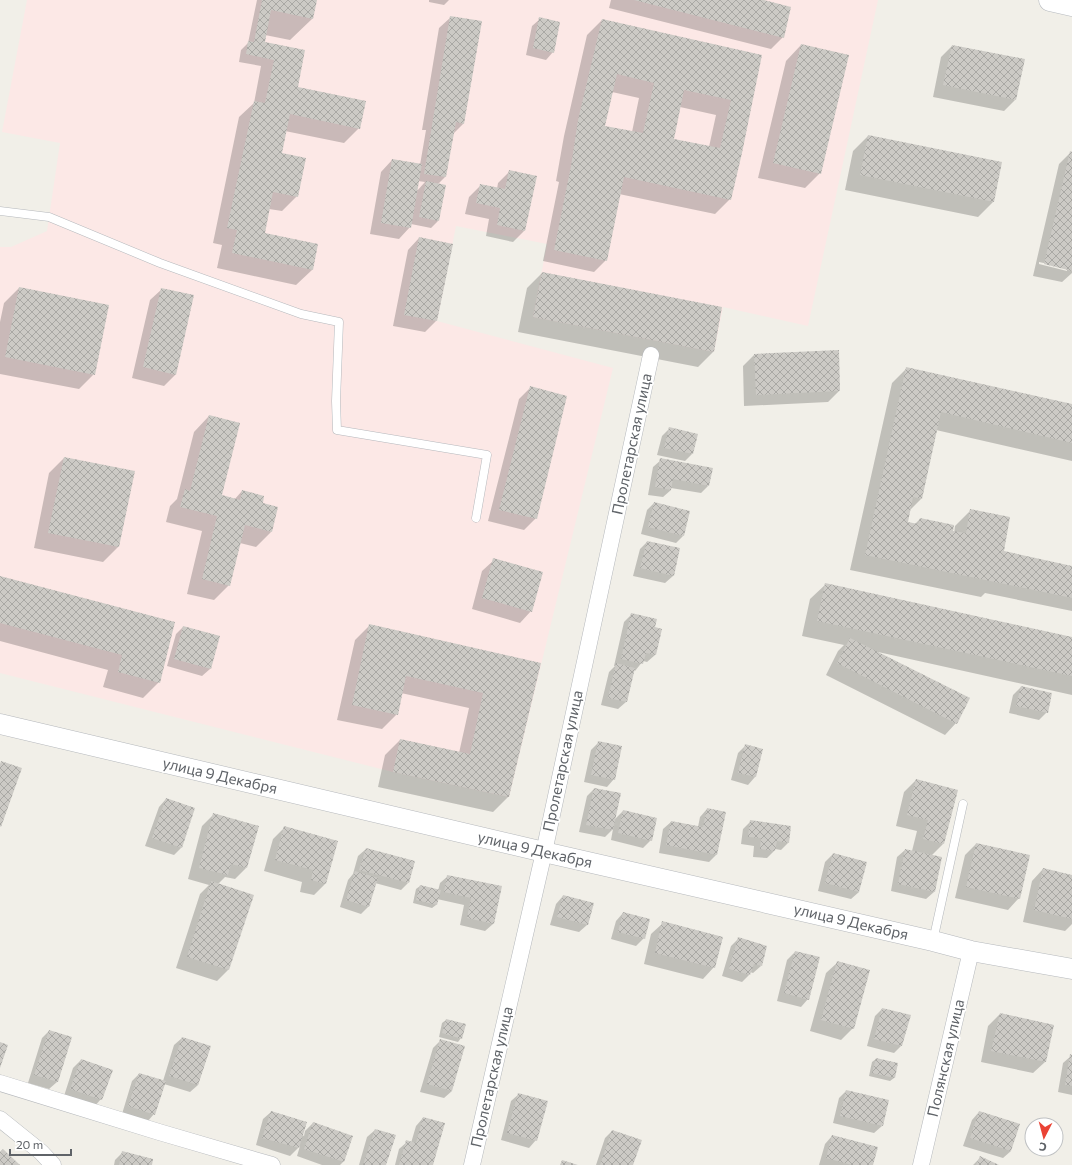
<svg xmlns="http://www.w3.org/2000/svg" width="1072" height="1165" font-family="Commissioner,sans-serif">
<defs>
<pattern id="building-cross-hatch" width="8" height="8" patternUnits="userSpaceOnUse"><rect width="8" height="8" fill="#cccac5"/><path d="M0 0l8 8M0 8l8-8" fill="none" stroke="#a9a8a4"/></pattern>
</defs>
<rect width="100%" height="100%" fill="#f1efe8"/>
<path fill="#fce8e6" d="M27,0H878L808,326L723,307L714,352L533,317L547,244L456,226L437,321L613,368L509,797L393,772L0,673V247H11L47,231L60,143L2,132Z"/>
<path fill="#0003" fill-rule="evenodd" d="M257,0H316L312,19L290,40L265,35L264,43L297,87L359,128L344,143L285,131L280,153L297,196L282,211L269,209L263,234L317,245L312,270L296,285L217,268L222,245L213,243L239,117L254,103L261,66L239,62L241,50L248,43Z
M429,0H449L444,5L429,2Z
M611,0H760L783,37L771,49L609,8Z
M451,17L464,123L453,134L445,177L438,184V221L431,228L411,224L410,227L399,239L370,234L381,172L392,160L420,165L426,130H422L439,28ZM418,181L425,182L416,192Z
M540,19L553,52L546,60L526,55L532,26Z
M602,20L761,56L730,199L715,214L619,194L606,260L594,272L543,261L559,182L556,181L564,136L587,35ZM612,92L639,98L632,132L604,127ZM680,107L716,115L709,147L673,140Z
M801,45L820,173L805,188L758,178L786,61Z
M952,46L1015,100L1004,111L933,97L941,57Z
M868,136L1001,163L993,202L978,217L845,190L853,151Z
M1070,153H1072V273L1062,282L1033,276L1059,164ZM1039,262L1067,268V271L1039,264Z
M510,171L536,177L524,231L513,242L486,236L489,219L465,214L469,197L481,185L497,189L498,183Z
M419,238L436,321L425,332L393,326L408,250Z
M542,273L713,352L698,367L518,332L527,288Z
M19,288L94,374L79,389L0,374V322L4,303Z
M162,289L176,374L164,386L132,378L150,300Z
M754,355L839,391L828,402L744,406L743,366Z
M907,368L1072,405V461L936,430L921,499L909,511L907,523L915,524L920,519L954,534L955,526L971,510L1002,552L1072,567V611L985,593L981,597L850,570L892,383Z
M530,388L536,518L524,530L488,521L519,399Z
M209,416L221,496L234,500L242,491L261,504L271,532L256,547L240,543L229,585L214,600L187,594L202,531L166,522L170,506L177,499L194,432Z
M670,428L697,435L692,454L685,461L657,455L662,436Z
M64,458L118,547L103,562L34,548L49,473Z
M661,460L708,486L701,493L671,488V490L663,497L648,495L653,467Z
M654,503L683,536L676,543L641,534L647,510Z
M647,542L673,576L665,583L633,576L640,549Z
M494,560L531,611L520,623L472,609L482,571Z
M0,577L174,623L159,682L143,698L103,687L108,670L0,641Z
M826,584L1072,639V695L878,652L956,723L945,735L826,675L838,651L844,645L802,636L810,599Z
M632,614L654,628L655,655L647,662L643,661L635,671L634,670L626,702L618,709L601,705L609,672L615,666H614L624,622Z
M370,625L540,664L508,797L493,812L378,787L385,755L400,740L459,753L469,708L401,693L397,714L382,729L337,720L355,640Z
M183,627L219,637L210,669L202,676L167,666L176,634Z
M1021,687L1047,712L1039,720L1009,713L1013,695Z
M599,742L614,779L607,787L584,782L591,750Z
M745,746L762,750L755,777L748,785L731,780L738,753Z
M916,780L943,844L932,855L934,892L926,899L891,891L897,857L905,850L912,851L917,831L896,826L904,792Z
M594,789L614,820L623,811L651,840L643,848L611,840L613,829L605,837L579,832L587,796Z
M166,799L181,848L174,855L145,846L159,807Z
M707,809L724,813L716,855L709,862L659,853L663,829L671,822L698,827L700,817Z
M214,814L246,868L235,879L225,877L218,884L252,896L228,970L217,981L176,968L200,894L209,885L188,879L202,826Z
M750,822L789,842L781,850L775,849L774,851L767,858L753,857L754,846L741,844L743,829Z
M285,827L337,842L325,884L314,895L300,892L302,882L264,871L273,839Z
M976,844L1019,898L1008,910L955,898L965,855Z
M366,849L408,883L401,890L375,883L369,906L361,914L340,907L348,880L353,874L358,856Z
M833,854L859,892L851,899L818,891L825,862Z
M1043,869L1072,876V924L1065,931L1023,922L1032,881Z
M448,876L500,887L493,924L485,931L460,925L464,905L437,899L436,905L432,908L413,903L416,889L420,886L438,891L440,883Z
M563,896L592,904L587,925L579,932L550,925L556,904Z
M623,913L644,938L636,946L611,939L616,921Z
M663,923L714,967L703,979L644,964L651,934Z
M738,939L761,966L753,973L750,972L749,975L742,982L722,976L731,946Z
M795,952L808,999L801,1007L777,1001L787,960Z
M838,962L853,1028L841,1040L810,1031L826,973Z
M882,1009L901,1046L894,1053L867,1046L875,1016Z
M1000,1014L1053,1025L1045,1062L1033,1073L981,1062L988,1026Z
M446,1020L461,1038L458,1042L439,1037L442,1023Z
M49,1031L71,1038L57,1082L49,1089L28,1083L42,1038Z
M182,1038L210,1047L198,1085L190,1092L164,1084L154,1114L147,1122L122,1114L132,1081L139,1074L163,1081L174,1045Z
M441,1040L452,1091L444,1098L420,1092L433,1048Z
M1071,1056H1072V1095L1058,1092L1063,1063Z
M876,1059L897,1064L894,1078L890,1081L869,1076L872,1062Z
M81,1060L101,1099L94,1107L64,1096L73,1068Z
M846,1091L882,1126L874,1133L833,1123L839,1098Z
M519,1094L536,1140L529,1148L501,1140L511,1101Z
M271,1112L304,1136L305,1131L313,1123L352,1137L343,1162L340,1165H322L297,1156L300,1146L290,1156L256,1145L263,1119Z
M979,1112L1011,1151L1003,1158L963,1146L972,1120Z
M423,1118L432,1165H395L399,1149L407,1142L411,1143L416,1126Z
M375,1130L385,1165H359L367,1137Z
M612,1131L632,1165H596L605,1138Z
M832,1136L872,1165H819L825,1144Z
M123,1152L151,1165H114L115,1160Z
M980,1158L997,1165H973Z"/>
<path fill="url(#building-cross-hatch)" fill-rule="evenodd" d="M262,0H317L313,19L271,10L265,42L305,50L298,87L366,101L360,129L290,114L282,153L306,158L298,197L273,192L265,233L318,244L313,270L232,253L237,230L227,228L254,101L265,103L274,60L246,54L248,41L254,42Z
M634,0H764L791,7L784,38Z
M450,16L482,21L464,124L456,122L446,177L424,174Z
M539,17L560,22L554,53L533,48Z
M602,19L762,55L742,153L731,200L624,177L607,261L554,250L571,166L578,120ZM617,74L654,83L643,133L605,126ZM684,90L731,100L720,148L674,139Z
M801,44L849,55L821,174L773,163Z
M952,45L1025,59L1016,100L943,85Z
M868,135L1002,162L994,202L860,175Z
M1070,151L1072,152V271L1044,264Z
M392,159L422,164L411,228L381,223Z
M509,170L537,176L525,231L497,225L500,208L476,203L480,184L505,189Z
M426,181L446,185L439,221L419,217Z
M419,237L453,244L437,321L404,315Z
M542,272L722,307L714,352L533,317Z
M19,287L109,305L95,375L5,357Z
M161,288L194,295L176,375L143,367Z
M839,350L840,391L756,395L754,354Z
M906,367L1072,404V443L941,412L922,499L913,497L908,522L918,524L920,518L954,525L953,531L966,533L970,509L1010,517L1004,551L1072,566V598L865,555Z
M530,386L567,396L537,519L499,510Z
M209,415L240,423L222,495L240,500L242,490L264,496L263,503L278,507L272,532L245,525L230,586L202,579L217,516L180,507L185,489L190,491Z
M669,427L698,434L693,454L664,448Z
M64,457L135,471L119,547L48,533Z
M660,458L713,468L709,486L673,479L671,490L655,487Z
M654,502L690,511L684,536L648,527Z
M647,541L680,548L674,576L640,568Z
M493,558L543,572L532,612L482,598Z
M0,576L175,622L160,683L118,672L122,655L0,623Z
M825,583L1072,637V676L817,621Z
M631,613L657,619L655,627L662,629L656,655L646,653L643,664L621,659Z
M369,624L541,663L509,797L393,772L400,739L470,754L483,693L406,676L398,715L352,705Z
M183,626L220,636L211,669L174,659Z
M850,638L970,698L957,724L837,663Z
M616,663L635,668L627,702L608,698Z
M1021,686L1052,693L1048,713L1016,706Z
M598,741L622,746L615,780L591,775Z
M745,744L763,749L756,777L738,773Z
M1,761L22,768L1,827L0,826V764Z
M916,779L958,790L944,844L923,839L928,820L907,815Z
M594,788L621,793L613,830L586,825Z
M166,798L195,808L182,848L152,838Z
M707,808L726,812L717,855L666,845L671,821L703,827Z
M623,810L657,818L652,841L618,833Z
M213,813L259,826L247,868L231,864L228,875L199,868Z
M750,820L791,826L789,843L777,841L775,851L760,849L761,838L748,837Z
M284,826L338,841L326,884L311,880L313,870L275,860Z
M976,843L1030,855L1020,899L966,887Z
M366,848L415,861L409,883L359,870Z
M905,849L942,857L935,892L898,884Z
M833,853L867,862L859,892L825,883Z
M1043,868L1072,875V919L1034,910Z
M355,871L378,878L369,907L346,900Z
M447,875L502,886L494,924L467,918L471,898L444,892Z
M211,881L254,895L229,970L187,957Z
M420,885L441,890L437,905L416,900Z
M563,895L594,903L588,925L557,917Z
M623,912L650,919L645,939L618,932Z
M662,921L723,937L715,968L655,953Z
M738,937L767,946L762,966L754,964L750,975L729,969Z
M795,951L820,957L809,1000L784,993Z
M837,961L870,970L854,1029L821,1020Z
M882,1008L911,1015L902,1046L874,1039Z
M1000,1013L1054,1025L1046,1062L991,1051Z
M446,1019L466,1024L462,1039L442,1033Z
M49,1030L72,1037L58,1082L34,1075Z
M182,1037L211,1046L198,1085L169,1076Z
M440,1039L465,1046L452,1091L427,1084Z
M0,1042L8,1045L0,1068Z
M1070,1054L1072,1055V1086L1065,1085Z
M876,1058L898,1063L895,1078L872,1073Z
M81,1059L113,1070L102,1100L70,1089Z
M139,1073L166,1081L155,1115L128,1106Z
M846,1090L889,1100L883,1126L840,1116Z
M518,1093L548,1101L537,1141L507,1133Z
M271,1111L307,1122L299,1148L262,1138Z
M979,1111L1020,1124L1011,1151L970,1138Z
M423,1117L445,1123L433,1165H399L406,1140L416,1143Z
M313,1122L353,1136L344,1162L304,1149Z
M375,1129L396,1135L386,1165H363Z
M612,1130L642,1140L633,1165H600Z
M832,1135L878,1147L873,1165H852L826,1158Z
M3,1149L20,1165H0V1152Z
M122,1151L153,1159L152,1165H119Z
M980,1156L999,1165H976Z
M562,1160L578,1165H560Z"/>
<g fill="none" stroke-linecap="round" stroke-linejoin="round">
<g stroke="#b5b8bc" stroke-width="9">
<path id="service" d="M0,211L49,217L160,263L301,314L339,322L336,401L337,430L487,455L476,518
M933,941L963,804"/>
</g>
<g stroke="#b5b8bc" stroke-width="17">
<path id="minor" d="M0,1083L159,1132L272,1165
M0,1119L41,1152L53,1165
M472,1165L544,852L651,355
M921,1165L971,951"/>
</g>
<g stroke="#b5b8bc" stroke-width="21">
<path id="tertiary" d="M0,724L544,852L933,941L971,951L1072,969"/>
</g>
<g stroke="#b6babf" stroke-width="23">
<path id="secondary" d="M1050,0L1072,5"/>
</g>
<use href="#service" stroke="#fff" stroke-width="8"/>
<use href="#minor" stroke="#fff" stroke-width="16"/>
<use href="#tertiary" stroke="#fff" stroke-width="20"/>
<use href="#secondary" stroke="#fff" stroke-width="22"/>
</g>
<g text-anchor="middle" stroke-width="3.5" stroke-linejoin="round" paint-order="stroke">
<g font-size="15" fill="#5f6368" stroke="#fff">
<text transform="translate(632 444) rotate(-78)" y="5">Пролетарская улица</text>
<text transform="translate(563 761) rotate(-78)" y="5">Пролетарская улица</text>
<text transform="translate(220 776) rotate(13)" y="5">улица 9 Декабря</text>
<text transform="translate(535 850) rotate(13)" y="5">улица 9 Декабря</text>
<text transform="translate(851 922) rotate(13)" y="5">улица 9 Декабря</text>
<text transform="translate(946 1058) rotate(-77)" y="5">Полянская улица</text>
<text transform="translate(492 1077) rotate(-77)" y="5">Пролетарская улица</text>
</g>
</g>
<g transform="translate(1044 1137) rotate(186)"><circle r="19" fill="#ffffff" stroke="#bfc1c3"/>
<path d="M0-3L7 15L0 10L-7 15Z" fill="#ea4335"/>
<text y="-6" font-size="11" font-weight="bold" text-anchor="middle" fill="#5f6368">С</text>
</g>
<path d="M10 1149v6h61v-6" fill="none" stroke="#5f6368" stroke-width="2"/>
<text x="16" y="1149" font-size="12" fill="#5f6368" stroke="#ffffff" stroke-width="3" paint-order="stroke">20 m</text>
</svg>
